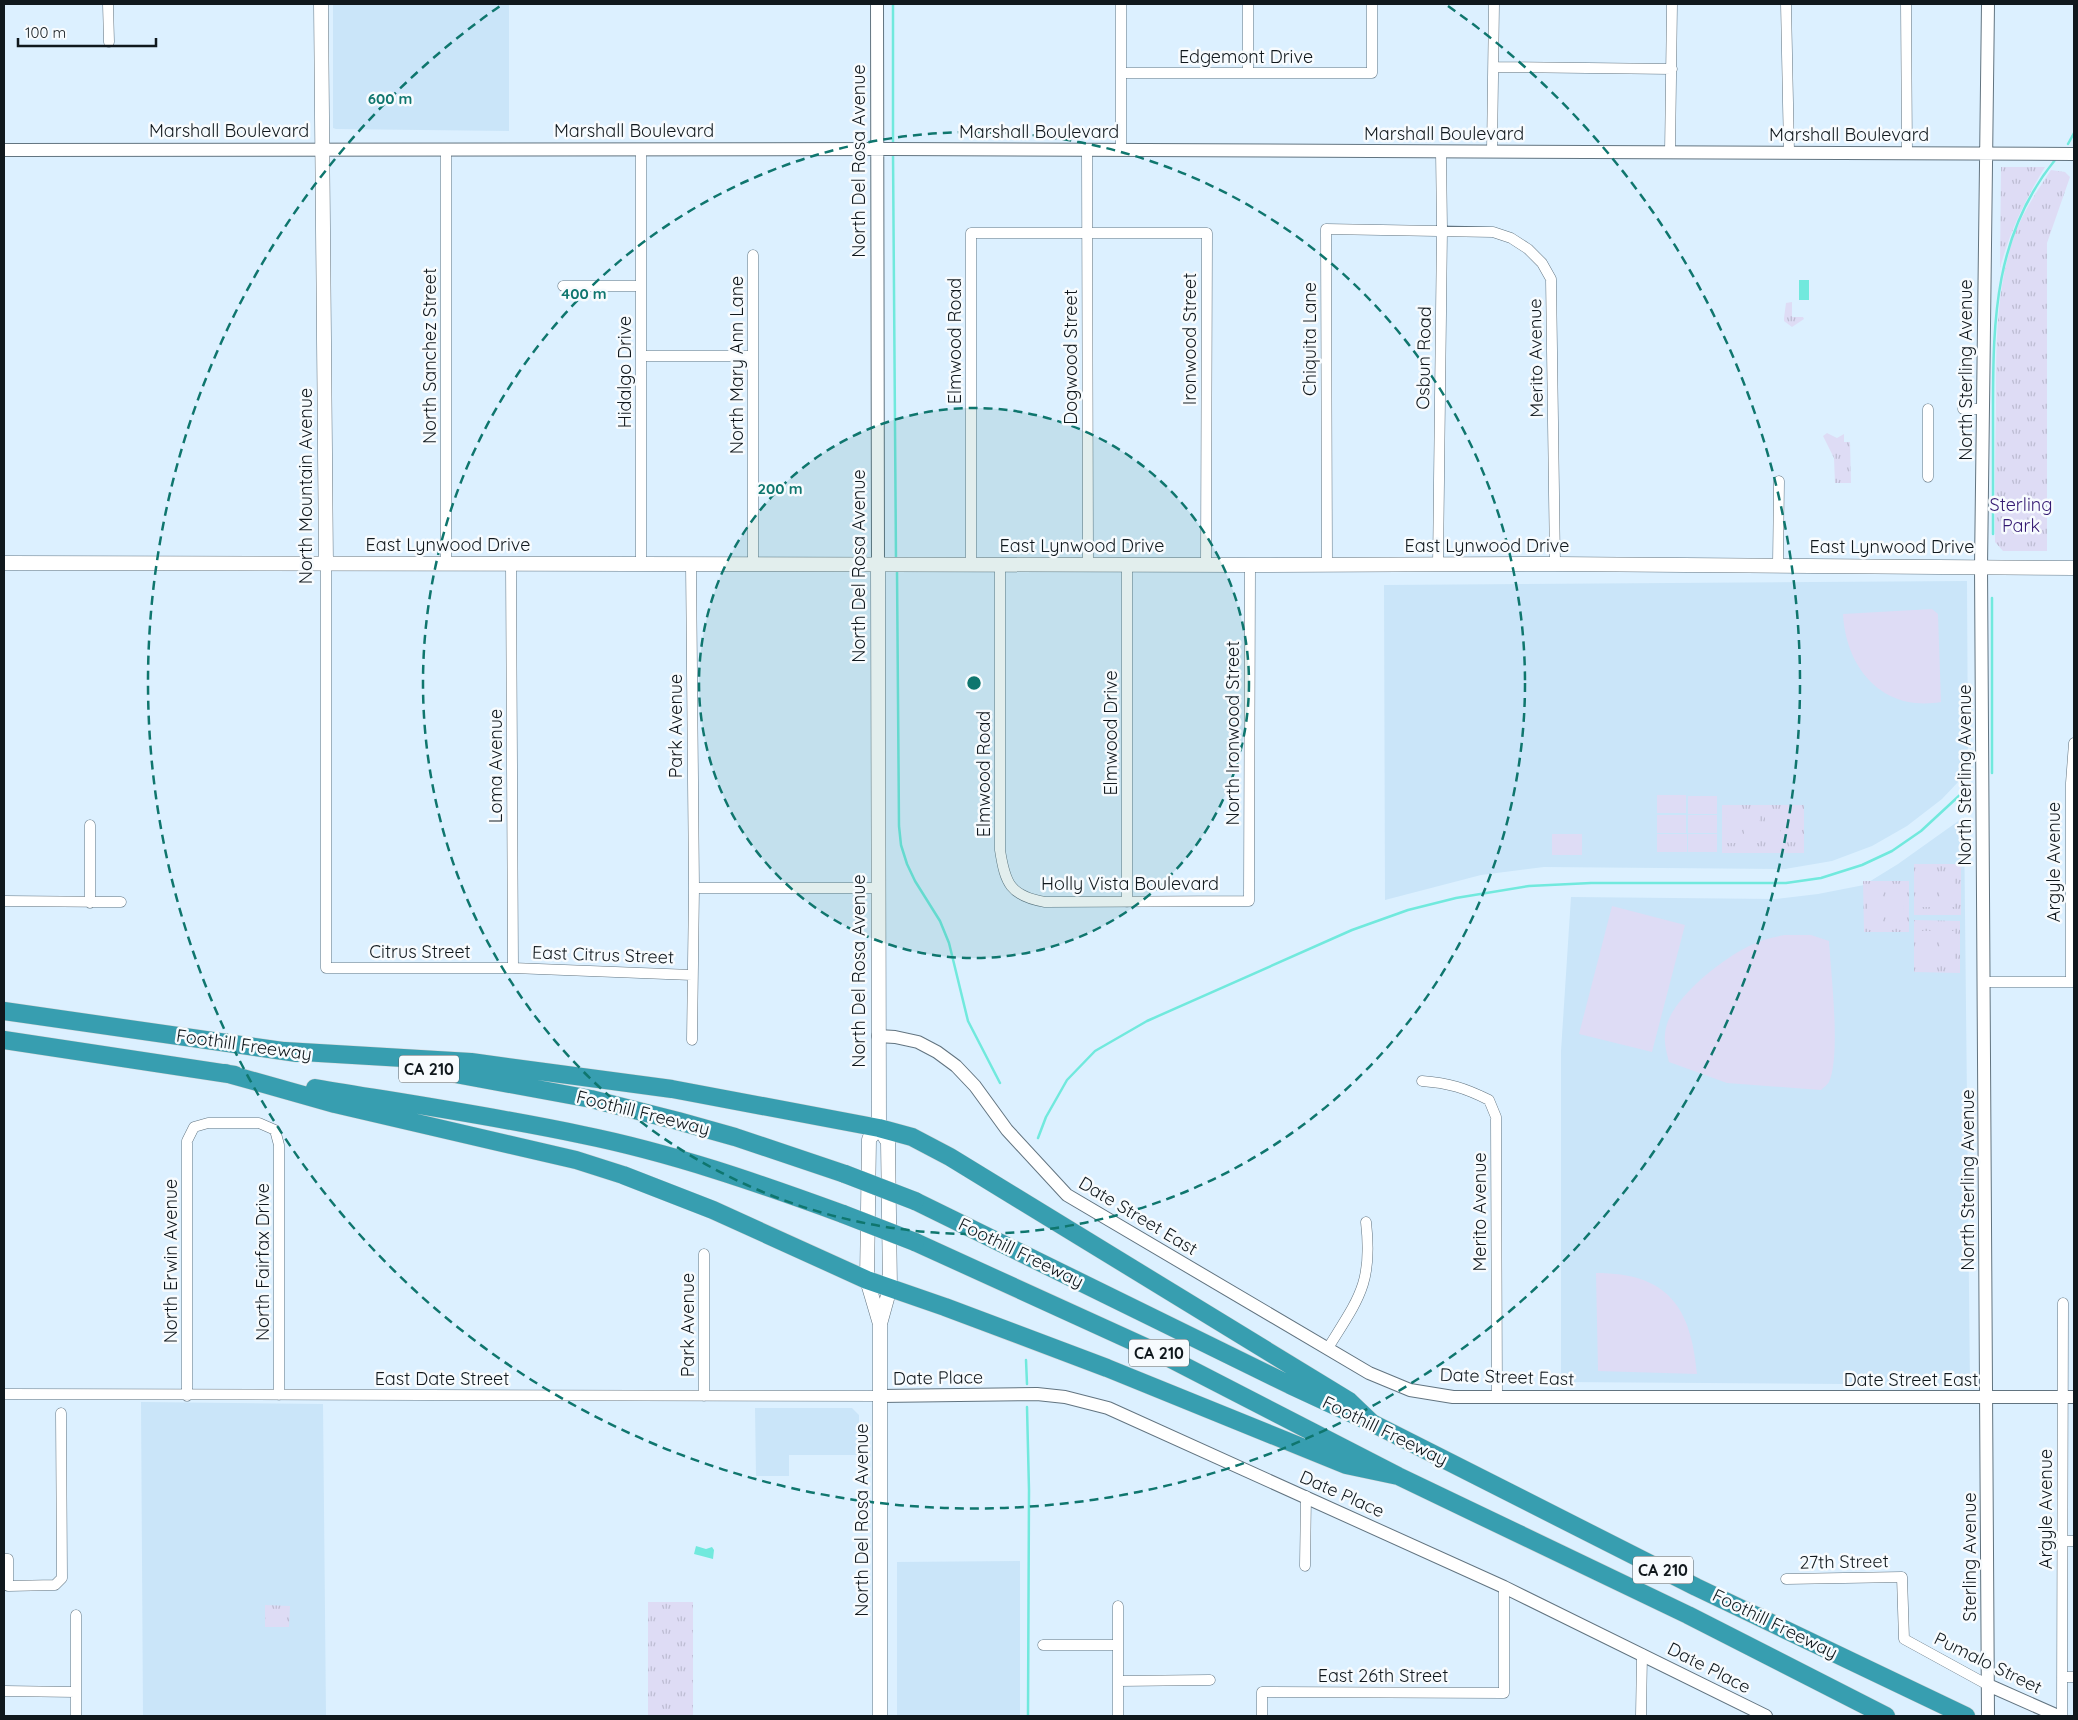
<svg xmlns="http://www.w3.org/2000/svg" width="2078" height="1720" font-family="Quicksand,sans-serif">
<defs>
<pattern id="grass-tufts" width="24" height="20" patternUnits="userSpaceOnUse" patternTransform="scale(1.25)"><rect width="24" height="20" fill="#dedcf5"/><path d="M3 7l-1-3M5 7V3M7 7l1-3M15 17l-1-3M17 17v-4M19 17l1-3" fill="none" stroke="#bdbcd2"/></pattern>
</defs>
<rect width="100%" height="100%" fill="#dcf0ff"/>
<path fill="#cae5f9" d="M333,4H509V131L336,129L333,128Z
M1967,581L1968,765L1959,781L1942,799L1907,826L1872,846L1832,861L1785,869L1544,867L1481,875L1385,900L1384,585Z
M1964,817L1970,1385L1561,1382V1051L1571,897L1775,899L1818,894L1864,885L1898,864Z
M141,1402L323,1404L326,1716H143Z
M755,1408H852L859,1415V1455H789V1476H756Z
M1020,1561V1716H897V1562Z"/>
<path fill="url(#grass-tufts)" d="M2001,167H2045C2025,200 2010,231 2000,268Z
M2051,170L2065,172L2070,177L2047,243V551H2003L1995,542C1995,498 1995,453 1996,409C1996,351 1995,292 2014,236C2023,212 2037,191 2051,170Z
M1792,302V317H1803L1804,319L1792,327L1784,321V318L1786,303Z
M1827,433L1837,438L1844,434V442H1850L1851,483H1835L1834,458L1823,436Z
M1722,805H1804V853H1722Z
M1914,864H1961V915H1914Z
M1863,881H1909V932H1864Z
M1914,920L1960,921V973L1914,972Z
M648,1602H693V1716H648Z
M265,1605L290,1606L289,1627H265Z"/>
<path fill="#dedcf5" d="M1932,609L1938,614L1941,702C1883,712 1846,669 1843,614Z
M1657,795H1686V813H1657Z
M1688,796H1717V814H1688Z
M1765,810H1780V842H1765Z
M1784,810H1799V842H1784Z
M1727,811H1741V843H1727Z
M1744,811H1759V843H1744Z
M1657,815H1686V833H1657Z
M1688,815H1717V833H1688Z
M1552,834H1582V855H1552Z
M1657,834H1687V852H1657Z
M1688,834H1717V852H1688Z
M1920,874H1935V907H1920Z
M1940,874H1955V907H1940Z
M1868,891H1883V924H1868Z
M1888,891H1903L1904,924H1888Z
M1612,906L1685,925L1652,1052L1579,1034Z
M1920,931H1935V964H1920Z
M1940,931H1955V964H1940Z
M1785,935H1811L1829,941C1831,974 1841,1055 1829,1082C1827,1085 1823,1088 1821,1090L1727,1083L1669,1062C1666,1050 1663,1040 1666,1028C1672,998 1722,959 1749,946C1760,940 1773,937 1785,935Z
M1596,1273C1668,1273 1691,1307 1697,1374L1598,1371Z"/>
<path fill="#71e9dd" d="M1799,280H1809V300H1799Z
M696,1546L706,1549L712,1547L714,1550L713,1559L694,1554Z"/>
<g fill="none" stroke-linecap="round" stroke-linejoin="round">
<path stroke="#71e9dd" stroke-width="2.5" d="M893,4V145
M2068,144L2074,133
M893,153L896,560
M1993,534C1993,492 1993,451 1993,409C1993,318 1995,234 2055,160
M897,570L899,826L901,845L907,864L915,881L940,921L949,943L968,1021L1000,1083
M1992,773V598
M1038,1138L1046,1117L1067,1080L1095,1051L1147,1021L1352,930L1408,910L1456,898L1529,886L1591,883H1786L1821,878L1862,865L1892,851L1921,831L1961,794
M1026,1360L1027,1384
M1027,1407L1029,1490L1028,1716"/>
<g stroke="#627480" stroke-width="11">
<path id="minor" d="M108,4L109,42
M1121,4V150
M1248,4V73
M1786,4L1789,152
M1906,4L1907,153
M1494,67L1672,69
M1121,73H1372V4
M446,149V564
M641,149V564
M1087,150L1088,565
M1492,151L1494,4
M1670,152L1672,4
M753,255V565
M563,286H641
M641,356H753
M1928,409V477
M1963,409H1983
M326,564V968H513L692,975
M511,564L513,968
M691,564L694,888L692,1040
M971,565V233H1207L1206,565
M1000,565V850C1005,883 1010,896 1045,902L1249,901L1250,565
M1327,565L1326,229L1493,232L1511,238L1528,249L1542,263L1551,279L1555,564
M1438,565L1442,230L1441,151
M1778,565L1779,481
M90,825V903
M694,888H878
M4,901L121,902
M1127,902V565
M1984,982H2074
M2071,982V783L2074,743
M1422,1081C1449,1083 1465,1088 1489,1100L1496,1117L1497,1397
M704,1254V1396
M1328,1348C1359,1298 1373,1283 1366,1222
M4,1394L880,1396
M187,1396V1141L194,1127L208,1123H259L275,1130L279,1145V1395
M2062,1541H2074
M4,1559H8V1586L55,1585L62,1578L61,1413
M1305,1566L1306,1496
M1786,1579L1902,1577L1904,1639L1988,1685
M1118,1606V1716
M1043,1645H1118
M2062,1677H2074
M1118,1681L1210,1680
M4,1691L76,1692
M76,1716V1615
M1262,1716V1692L1504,1693V1587
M1641,1716L1642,1654
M2062,1716L2063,1303"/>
</g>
<g stroke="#627480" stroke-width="14">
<path id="tertiary" d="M877,4L878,565
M1988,4L1981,567L1988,1716
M4,150L888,149L2074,154
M878,1036L895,1037L918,1042L937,1052L956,1066L975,1086L1007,1130L1067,1195L1369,1373L1410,1390L1453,1397H2074
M880,1396L1037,1394L1065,1397L1108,1408L1504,1587L1766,1716
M1988,1685L2058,1716"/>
</g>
<g stroke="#627480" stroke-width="15">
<path id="secondary" d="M321,4L326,564
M4,563L1250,565L1555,564L2074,568
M878,565L879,1128L888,1142L890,1288L880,1324V1716
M879,1128L869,1139L867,1280L880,1324"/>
</g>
<g stroke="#d4d5d6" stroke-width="19">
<path id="motorway" d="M4,1011L297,1053
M4,1040L235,1075
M285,1051L471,1062L672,1089L879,1128L912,1137L950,1157L1349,1401L1372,1423
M439,1071L591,1099L678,1121L735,1137L845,1174
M225,1073L335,1104L576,1160L623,1175L713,1210L867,1280L945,1307L1107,1368L1346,1465L1398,1476
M315,1088C404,1103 494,1116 583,1135C672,1153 758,1183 843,1214
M915,1201L1290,1385L1372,1423L1696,1587L1966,1716
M915,1242L1165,1356L1398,1476L1688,1615L1886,1716"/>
</g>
<use href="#minor" stroke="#fff" stroke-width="10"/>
<use href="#tertiary" stroke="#fff" stroke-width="12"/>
<use href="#secondary" stroke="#fff" stroke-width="14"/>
<use href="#motorway" stroke="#379eb0" stroke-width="18"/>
<g stroke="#d4d5d6" stroke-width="19" stroke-linecap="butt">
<path id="motorway-bridge" d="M845,1174L915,1201
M843,1214L915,1242"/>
</g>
<use href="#motorway-bridge" stroke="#379eb0" stroke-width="18"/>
</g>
<circle cx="974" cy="683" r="275" fill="#0f766e" fill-opacity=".12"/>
<g fill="none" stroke="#0f766e" stroke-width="2.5" stroke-dasharray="9 6">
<circle cx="974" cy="683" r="275"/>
<circle cx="974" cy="683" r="551"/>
<path d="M1448 6A826 826 0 1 1 500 6"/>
</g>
<g text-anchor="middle" stroke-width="5" stroke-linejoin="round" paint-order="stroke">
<g fill="#f7fbfe" stroke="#555c60" stroke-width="1">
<rect x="399" y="1055.5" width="60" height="27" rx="4"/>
<rect x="1129" y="1339.5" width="60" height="27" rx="4"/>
<rect x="1633" y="1556.5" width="60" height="27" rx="4"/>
</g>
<g font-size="16" font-weight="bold" fill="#10181d">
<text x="429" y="1075">CA 210</text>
<text x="1159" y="1359">CA 210</text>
<text x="1663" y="1576">CA 210</text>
</g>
<g font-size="18" fill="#10181d" stroke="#f7fbfe">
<text x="1246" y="63">Edgemont Drive</text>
<text x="229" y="137">Marshall Boulevard</text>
<text x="634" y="137">Marshall Boulevard</text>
<text x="1039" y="138">Marshall Boulevard</text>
<text x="1444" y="140">Marshall Boulevard</text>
<text x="1849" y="141">Marshall Boulevard</text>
<text transform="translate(859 161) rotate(-90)" y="6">North Del Rosa Avenue</text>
<text transform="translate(1190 339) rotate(-90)" y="6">Ironwood Street</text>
<text transform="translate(1310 339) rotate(-90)" y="6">Chiquita Lane</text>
<text transform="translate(955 341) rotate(-90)" y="6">Elmwood Road</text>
<text transform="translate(430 356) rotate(-90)" y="6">North Sanchez Street</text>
<text transform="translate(1071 357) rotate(-90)" y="6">Dogwood Street</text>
<text transform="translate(1424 358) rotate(-89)" y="6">Osbun Road</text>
<text transform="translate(1536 358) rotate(-91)" y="6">Merito Avenue</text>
<text transform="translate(737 365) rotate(-90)" y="6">North Mary Ann Lane</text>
<text transform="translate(1966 370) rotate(-90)" y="6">North Sterling Avenue</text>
<text transform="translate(625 372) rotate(-90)" y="6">Hidalgo Drive</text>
<text transform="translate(306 486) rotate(-90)" y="6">North Mountain Avenue</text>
<text x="448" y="551">East Lynwood Drive</text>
<text x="1082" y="552">East Lynwood Drive</text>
<text x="1487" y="552">East Lynwood Drive</text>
<text x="1892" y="553">East Lynwood Drive</text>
<text transform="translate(859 566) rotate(-90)" y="6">North Del Rosa Avenue</text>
<text transform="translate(676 726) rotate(-90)" y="6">Park Avenue</text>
<text transform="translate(1111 733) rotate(-90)" y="6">Elmwood Drive</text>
<text transform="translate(1233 733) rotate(-90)" y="6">North Ironwood Street</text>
<text transform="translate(496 766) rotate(-90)" y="6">Loma Avenue</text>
<text transform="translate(984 774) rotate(-90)" y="6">Elmwood Road</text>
<text transform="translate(1965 775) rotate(-90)" y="6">North Sterling Avenue</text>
<text transform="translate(2054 862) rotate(-90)" y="6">Argyle Avenue</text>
<text x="1130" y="890">Holly Vista Boulevard</text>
<text x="420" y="958">Citrus Street</text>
<text transform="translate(603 955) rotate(2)" y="6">East Citrus Street</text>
<text transform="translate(859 971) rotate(-90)" y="6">North Del Rosa Avenue</text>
<text transform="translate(244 1045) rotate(8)" y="6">Foothill Freeway</text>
<text transform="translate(643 1113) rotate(14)" y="6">Foothill Freeway</text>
<text transform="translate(1968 1180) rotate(-90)" y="6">North Sterling Avenue</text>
<text transform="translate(1480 1212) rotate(-90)" y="6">Merito Avenue</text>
<text transform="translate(1138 1216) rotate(31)" y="6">Date Street East</text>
<text transform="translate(1021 1253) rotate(26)" y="6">Foothill Freeway</text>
<text transform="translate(171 1261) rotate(-90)" y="6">North Erwin Avenue</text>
<text transform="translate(263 1262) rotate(-90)" y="6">North Fairfax Drive</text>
<text transform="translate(688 1325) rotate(-90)" y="6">Park Avenue</text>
<text transform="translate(1507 1377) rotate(2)" y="6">Date Street East</text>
<text transform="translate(938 1378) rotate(-1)" y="6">Date Place</text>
<text x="442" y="1385">East Date Street</text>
<text x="1911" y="1386">Date Street East</text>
<text transform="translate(1385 1431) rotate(26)" y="6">Foothill Freeway</text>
<text transform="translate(1342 1494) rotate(24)" y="6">Date Place</text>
<text transform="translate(2046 1509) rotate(-90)" y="6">Argyle Avenue</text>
<text transform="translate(862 1520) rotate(-90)" y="6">North Del Rosa Avenue</text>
<text transform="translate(1970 1557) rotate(-90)" y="6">Sterling Avenue</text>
<text transform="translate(1844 1562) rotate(-1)" y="6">27th Street</text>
<text transform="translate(1775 1624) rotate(26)" y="6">Foothill Freeway</text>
<text transform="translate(1988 1663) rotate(26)" y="6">Pumalo Street</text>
<text transform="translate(1709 1668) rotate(27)" y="6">Date Place</text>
<text x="1383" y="1682">East 26th Street</text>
</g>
<g font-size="18" fill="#341a72" stroke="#f7fbfe">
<text x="2021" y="511">Sterling<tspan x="2021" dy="21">Park</tspan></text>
</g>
</g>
<circle cx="974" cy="683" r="8" fill="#0f766e" stroke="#f7fbfe" stroke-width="2.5"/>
<g font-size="15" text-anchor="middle" font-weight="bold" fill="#0f766e" stroke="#f7fbfe" stroke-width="5" stroke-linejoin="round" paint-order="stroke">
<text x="390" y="104">600 m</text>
<text x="584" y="299">400 m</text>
<text x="780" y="494">200 m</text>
</g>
<rect width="2078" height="1720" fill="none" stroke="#10181d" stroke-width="10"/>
<path d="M18 38v8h138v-8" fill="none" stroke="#10181d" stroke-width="2.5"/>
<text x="25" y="38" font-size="15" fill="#10181d" stroke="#f7fbfe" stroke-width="4" paint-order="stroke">100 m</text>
</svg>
